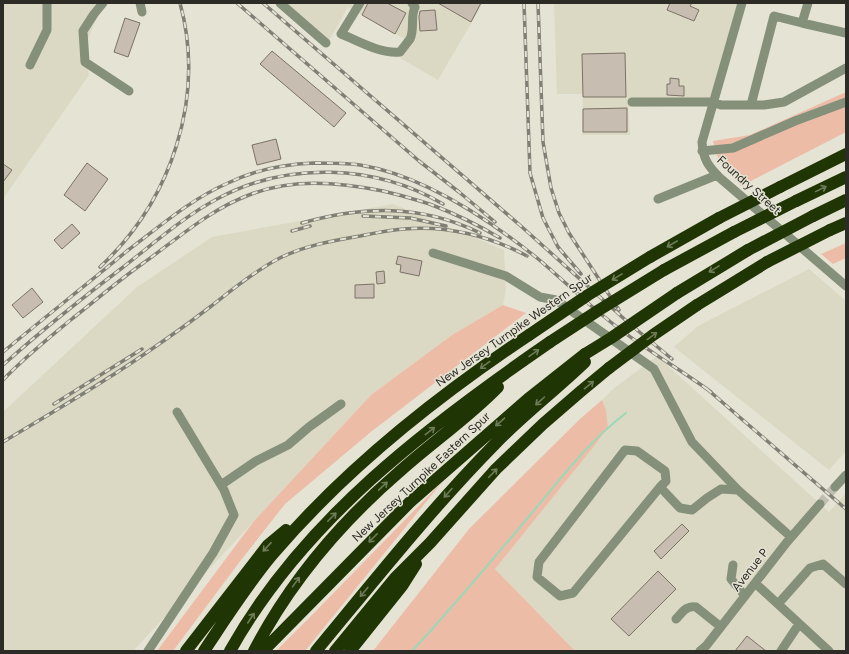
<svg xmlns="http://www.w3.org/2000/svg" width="849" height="654" font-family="Figtree,sans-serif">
<rect width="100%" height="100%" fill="#e5e3d4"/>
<path fill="#dbd9c3" d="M3,3H103L83,51L89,75L3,199Z
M285,3H483L438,80L400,58L410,42L348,7L329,41Z
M554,3H741L712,105L628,107L630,135H582L583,94H557Z
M393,204L504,250L506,290L503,305L452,335L371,395L133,651H3V412L137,287L212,237Z
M809,269L846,301V451L829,470L674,347L698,326Z
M657,356L829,512L846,493V651H575L495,569L595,445L608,427L606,410L602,400L613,389Z"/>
<path fill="#edbca7" d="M846,92V132L741,186L719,161L713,141L750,135Z
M846,243V258L833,264L821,254Z
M503,305L526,313L372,431L285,504L238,564L173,651H157L254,521L371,395L452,335Z
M602,400L606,410L608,427L595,445L495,569L575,651H373L469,529L580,419Z
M443,481L305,651H276L312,615Z"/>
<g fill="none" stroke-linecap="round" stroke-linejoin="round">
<path stroke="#9bd8b7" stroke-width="2" d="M412,651C453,607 492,560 531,514C561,478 589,441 626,413"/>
</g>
<path fill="#c8bdb1" stroke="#7b7266" d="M368,3H387L406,13L395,34L362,15Z
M438,3H481L471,22Z
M670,3H692L690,6L699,10L694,21L667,10Z
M435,10L437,30L420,31L419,17L420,11Z
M125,18L140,23L128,57L114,52Z
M272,51L346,113L334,127L260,64Z
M625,53L626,97H583L582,54Z
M670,78L679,79V86H684V96L667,95V84H670Z
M627,108V132H583V109Z
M276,139L281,159L257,165L252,145Z
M87,163L108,179L85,211L64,195Z
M3,164L12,170L3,182Z
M72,224L80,233L62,249L54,240Z
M398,256L422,261L419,276L400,272L401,265L396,264Z
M384,271L385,283L377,284L376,272Z
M374,284V298H355V285Z
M32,288L43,302L23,318L12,305Z
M682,524L689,531L661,559L654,551Z
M658,571L676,589L629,636L611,619Z
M747,636L766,651H735Z"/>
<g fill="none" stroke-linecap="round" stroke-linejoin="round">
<path stroke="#c0beb1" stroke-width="9" stroke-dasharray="9 4.5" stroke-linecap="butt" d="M820,504L835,487"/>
<path stroke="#84907a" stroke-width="9" d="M103,3L94,14L83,31L85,62L129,91
M140,3L142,12
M280,3L326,43
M360,3L341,34C359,41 380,54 400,52C403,48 407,43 410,39C415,29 410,17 415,7L412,3
M742,3L702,142C703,159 708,166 720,178L846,286
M802,23L846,33
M30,65L47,30V3
M632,102H713L721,105H764L784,102L846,68
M751,105L774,16L802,23L808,3
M702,151L733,148L795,121L846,102
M658,199L717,175
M433,253L506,276L540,297L556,300L654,369L692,442L738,490L791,537
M221,485L256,461L288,445L309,427L341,404
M660,487L666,481L665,471L637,451L625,450L539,562L537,577L560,596L573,593L660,487L680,508L692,510L707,498L721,489L738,490
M835,487L846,475
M733,565L731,579L745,596
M755,583L829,651
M778,604L810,568L823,564L846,584
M676,619C682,613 686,605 696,607L721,627
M148,651L213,553L234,515L224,490L177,412
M700,651L706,646L787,542L820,504
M781,651L799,624"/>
<path stroke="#1f3504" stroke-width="12" d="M780,187L846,154
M796,201L846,177
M813,216L846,200
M830,230L846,223
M650,257L719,218
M664,270L734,232
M677,293L748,250
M697,305L767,262
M186,651L268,545L286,530
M204,651C226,618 247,585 272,555C345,469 436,397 529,335
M230,651C303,520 428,426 550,342
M254,651C290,582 340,523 399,472C431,443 468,418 498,387
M263,651L410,502L528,399L585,354
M316,651C374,581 431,509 495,444C523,415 556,390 585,362
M335,651L395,578L430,543L496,469L543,424L580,392L609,368
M350,651L402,586L416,564"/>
<g stroke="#807f75" stroke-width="3.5">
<path id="rail" d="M237,3L419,161L459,192L495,222
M263,3L522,227L631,325L672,359
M524,3L530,173L543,218L558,247L581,274
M538,3L543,142L551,188L559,213L569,233L619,310
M363,216L410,218L446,226
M302,223C364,206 421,204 480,233
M292,231L310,226
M100,267C171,201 206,98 180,3
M3,352C44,318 86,285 127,251C159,227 191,199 228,183C255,170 285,164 314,163C329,163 345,163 360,165C423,175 488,219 537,258C561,278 583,300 607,319C639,346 677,367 711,392
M3,365C41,331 81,299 122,268C153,244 183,217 217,199C287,161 375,164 443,204
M3,380C25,357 49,338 73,318C96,300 118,281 142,264C176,240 209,210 249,195C292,178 338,182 383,191C399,195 416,199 432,205C456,214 478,225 500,238
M707,389L846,509
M54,404L142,349
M3,442C51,413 100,385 146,353C168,338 189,323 210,307C232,290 252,273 276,260C302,246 331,241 360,236C375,233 389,230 404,229C446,225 490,236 527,256"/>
</g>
<use href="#rail" stroke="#e5e3d4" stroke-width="2" stroke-dasharray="6" stroke-linecap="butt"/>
<path stroke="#1f3504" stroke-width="12" d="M719,218L780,187
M734,232L796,201
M748,250L813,216
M767,262L830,230
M529,335L588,295L650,257
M550,342L599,310L664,270
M585,354L611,338L677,293
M609,368L653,335L697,305"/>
</g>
<defs><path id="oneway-shaft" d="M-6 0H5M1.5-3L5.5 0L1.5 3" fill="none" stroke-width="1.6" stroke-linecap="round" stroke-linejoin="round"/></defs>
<g stroke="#6e7b57">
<use href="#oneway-shaft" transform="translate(821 189) rotate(-26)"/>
<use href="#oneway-shaft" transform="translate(672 244) rotate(150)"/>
<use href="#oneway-shaft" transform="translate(714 269) rotate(149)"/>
<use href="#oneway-shaft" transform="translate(617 277) rotate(149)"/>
<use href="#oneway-shaft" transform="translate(652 336) rotate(-36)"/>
<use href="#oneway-shaft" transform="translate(534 353) rotate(-35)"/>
<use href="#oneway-shaft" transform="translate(485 365) rotate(144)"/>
<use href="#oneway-shaft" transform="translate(589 385) rotate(-39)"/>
<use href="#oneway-shaft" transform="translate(540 401) rotate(138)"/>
<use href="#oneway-shaft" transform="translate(500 422) rotate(139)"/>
<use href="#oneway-shaft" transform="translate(430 431) rotate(-38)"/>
<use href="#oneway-shaft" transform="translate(493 473) rotate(-46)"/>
<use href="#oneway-shaft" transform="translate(383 486) rotate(-43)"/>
<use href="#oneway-shaft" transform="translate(448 493) rotate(132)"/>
<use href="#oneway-shaft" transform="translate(332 517) rotate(-45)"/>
<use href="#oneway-shaft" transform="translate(373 538) rotate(135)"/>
<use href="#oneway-shaft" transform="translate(267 547) rotate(133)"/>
<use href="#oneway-shaft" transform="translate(296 582) rotate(-54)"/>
<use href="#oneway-shaft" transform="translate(364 592) rotate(130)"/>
<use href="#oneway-shaft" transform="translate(251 618) rotate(-57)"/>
</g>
<g text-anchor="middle" stroke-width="3" stroke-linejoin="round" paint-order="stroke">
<g font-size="12" fill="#2c2b25" stroke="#e5e3d4">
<text transform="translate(749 185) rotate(42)" y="4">Foundry Street</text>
<text transform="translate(514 330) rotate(-35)" y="4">New Jersey Turnpike Western Spur</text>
<text transform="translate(421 477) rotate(-43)" y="4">New Jersey Turnpike Eastern Spur</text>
<text transform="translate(750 570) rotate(-52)" y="4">Avenue P</text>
</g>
</g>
<rect width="849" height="654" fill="none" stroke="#2c2b25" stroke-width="8"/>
</svg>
